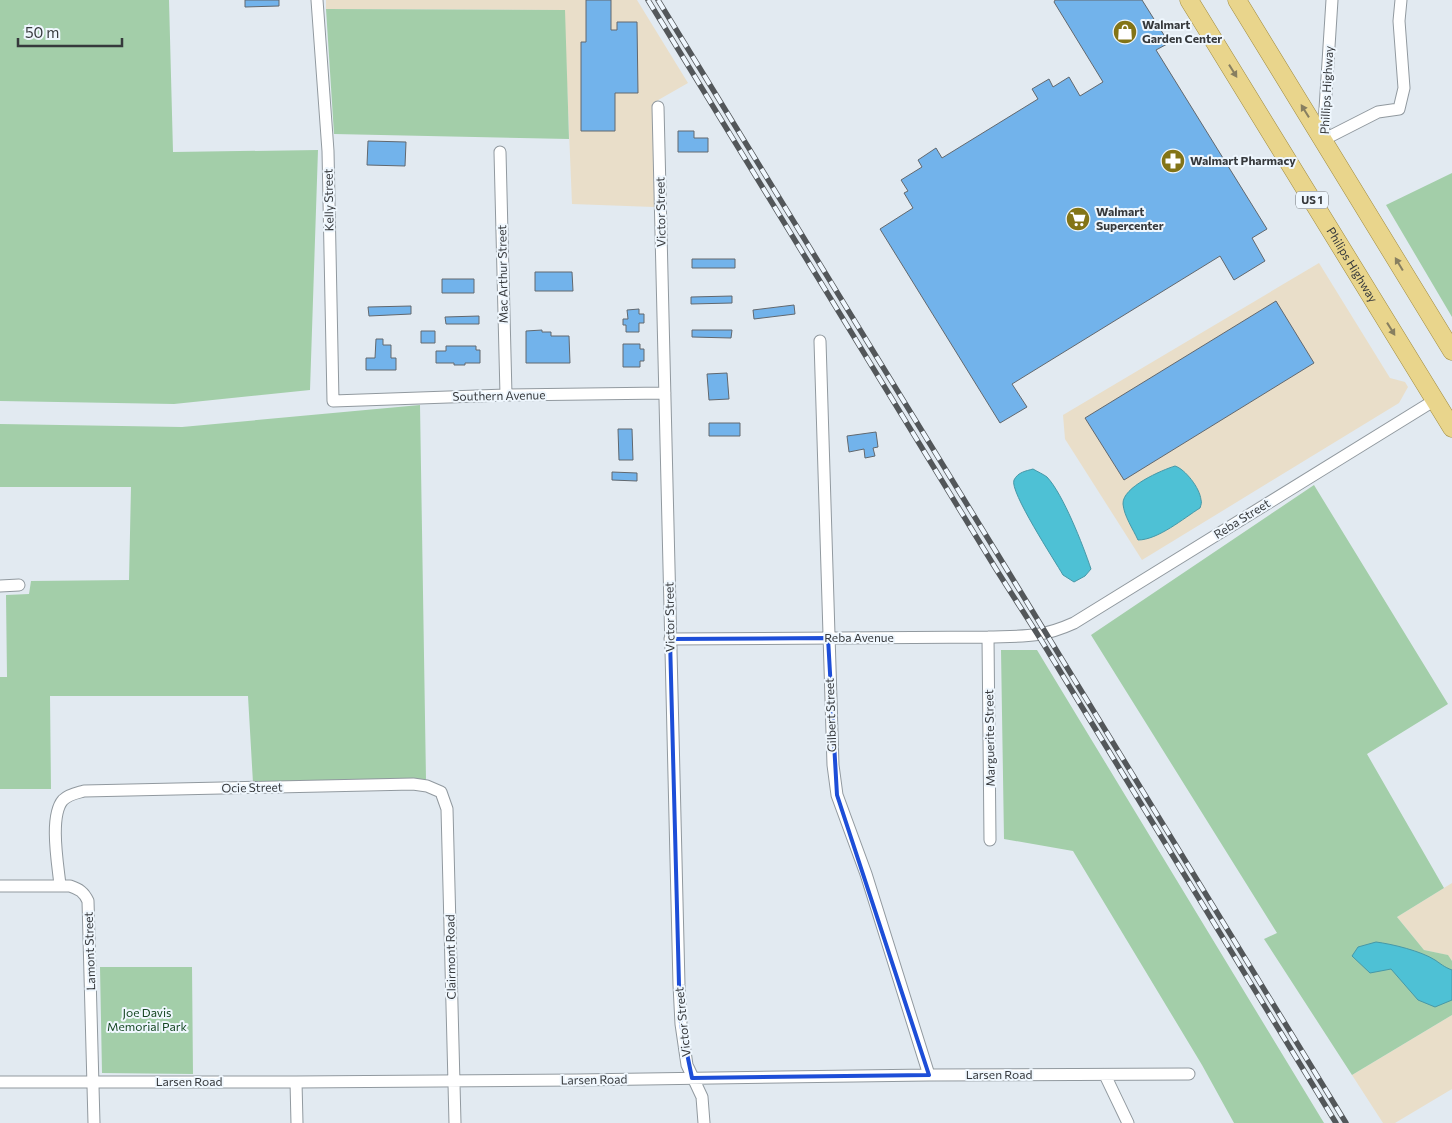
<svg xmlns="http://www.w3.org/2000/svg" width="1452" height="1123" font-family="Commissioner,sans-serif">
<rect width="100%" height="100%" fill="#e2eaf1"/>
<path fill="#e9dec9" d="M326,0H637L688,83L653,103L654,207L572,204L564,10L326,9Z
M1319,263L1390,378L1405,382L1408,387L1399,403L1142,560L1065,439L1063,415Z
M1452,883V961L1447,955L1424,950L1397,917Z
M1452,1015V1089L1395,1123H1383L1352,1075Z"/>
<path fill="#a3cea9" d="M0,0H169L173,152L318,150L310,390L174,404L0,401Z
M326,9L565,10L569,139L334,134Z
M1452,173V317L1386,205Z
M420,405L426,780L253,783L248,696H50L51,789H0V677H7L6,595L29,594L31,581L129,580L131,487H0V424L182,427Z
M1314,485L1448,704L1367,754L1444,888L1397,917L1424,950L1448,955L1452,961V1015L1352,1075L1264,939L1277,933L1091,635Z
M1001,650H1037L1324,1123H1234L1202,1065L1073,851L1004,839Z
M100,967H192L193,1074L102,1073Z"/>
<path fill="#4ec1d5" stroke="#4798a7" d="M1175,466C1185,469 1200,488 1201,500C1202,502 1201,505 1200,508C1184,518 1158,540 1138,540C1133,529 1124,516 1123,504C1122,487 1162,470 1175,466Z
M1033,469C1038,472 1043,474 1047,477C1063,494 1083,545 1091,569L1085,576L1074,582L1063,575C1055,561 1009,491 1014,480C1018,472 1026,471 1033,469Z
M1376,942C1392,944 1421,951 1435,960C1441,964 1444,967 1452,970V1000L1435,1007L1418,1000L1391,969L1370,973L1352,956L1358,947Z"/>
<path fill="#72b3eb" stroke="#62686e" d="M245,0H279V6L245,7Z
M586,0H611V30H617V22H637L638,93H615V131H581V42H586Z
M1055,0H1142L1169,43L1156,50L1267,229L1252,238L1265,261L1234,280L1220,256L1012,384L1027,407L1000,423L880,229L913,208L904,193L908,191L901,180L922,167L918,160L936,148L942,158L1038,99L1032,89L1049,79L1053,87L1069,77L1080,96L1103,82L1054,2Z
M678,131H694V138H708V152H678Z
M368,141L406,142L405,166L367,165Z
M692,259H735V268H692Z
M535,272H572L573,291H535Z
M442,279H474V293H442Z
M732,296V303L691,304V297Z
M1276,301L1314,363L1124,480L1085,418Z
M794,305L795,314L754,319L753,310Z
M411,306V314L369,316L368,307Z
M639,309V314H644V323H639V332H626V325H623V319H628L627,310Z
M479,316V324H446L445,317Z
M542,330V332H551V336H569L570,363H526V331Z
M692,330H732L731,338L692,337Z
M421,331H435V343H421Z
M376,339H383V345H391V358H396V370H366V358H375Z
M623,344H640V349H644V361H640V367H623Z
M446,346H476V350H480V363H465V365H454V363H436V351H446Z
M727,373L729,399L709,400L707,374Z
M709,423H740V436H709Z
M618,429H632L633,460H619Z
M876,432L878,447L873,448L875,456L865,458L864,449L849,452L847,436Z
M612,472L637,473V481L612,480Z"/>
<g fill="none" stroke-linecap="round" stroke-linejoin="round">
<g stroke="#91999f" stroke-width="13">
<path id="minor" d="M317,0L328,151L333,401L506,395L665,393
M658,107L679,985L681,1024L687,1065L702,1097L704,1123
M1323,140L1378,112L1399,109L1404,88L1399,21L1401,0
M1323,140L1332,0
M500,152L506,395
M820,341L833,765L837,795L866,874L929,1075
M0,586L19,585
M988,637L990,840
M670,639L988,637C1023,636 1041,638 1074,623L1435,400
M60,885C58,865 49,816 63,800C69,794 77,793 84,791L413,784L427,786L441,792L447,809L455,1123
M0,886H70C79,889 84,892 88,901L94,1123
M1105,1075L1128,1123
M0,1082H296L577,1080L929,1075L1189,1074
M296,1082L297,1123"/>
</g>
<g stroke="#a18c3f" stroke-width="19">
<g id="primary">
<path id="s1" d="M1189,0L1452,428"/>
<path d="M1237,0L1452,351"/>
</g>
</g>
<use href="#minor" stroke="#fff" stroke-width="11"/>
<use href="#primary" stroke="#e9d58c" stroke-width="18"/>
<g stroke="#53575a" stroke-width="5.5">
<path id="rail" d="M648,0L996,569L1038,635L1336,1123
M658,0L1346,1123"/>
</g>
<use href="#rail" stroke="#eff7fe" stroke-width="4" stroke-dasharray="11" stroke-linecap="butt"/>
</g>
<defs><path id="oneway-solid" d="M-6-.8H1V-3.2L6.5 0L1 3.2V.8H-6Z" transform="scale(1.25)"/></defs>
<g fill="#877f60">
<use href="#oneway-solid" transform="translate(1233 71) rotate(58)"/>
<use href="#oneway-solid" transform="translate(1305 111) rotate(-122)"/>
<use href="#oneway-solid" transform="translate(1399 264) rotate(-121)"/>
<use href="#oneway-solid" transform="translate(1391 329) rotate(58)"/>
</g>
<path fill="none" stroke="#1d4ed8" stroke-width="4" stroke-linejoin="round" d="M828,638L837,795L929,1075L692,1078L681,1024L679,985L670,639Z"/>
<defs>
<g id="shop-disc" transform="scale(1.25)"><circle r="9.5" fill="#837417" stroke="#eff7fe"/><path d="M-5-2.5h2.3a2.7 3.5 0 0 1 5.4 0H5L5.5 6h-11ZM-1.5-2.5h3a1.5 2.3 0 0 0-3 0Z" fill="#fff"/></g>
<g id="pharmacy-disc" transform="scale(1.25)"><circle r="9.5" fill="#837417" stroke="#eff7fe"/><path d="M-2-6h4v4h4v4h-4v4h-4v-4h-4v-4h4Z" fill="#fff"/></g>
<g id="supermarket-disc" transform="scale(1.25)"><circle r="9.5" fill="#837417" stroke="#eff7fe"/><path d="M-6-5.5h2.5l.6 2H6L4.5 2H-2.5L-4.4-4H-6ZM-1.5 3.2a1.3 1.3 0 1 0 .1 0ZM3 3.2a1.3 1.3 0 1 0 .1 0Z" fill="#fff"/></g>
</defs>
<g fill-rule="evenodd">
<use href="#shop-disc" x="1125" y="32"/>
<use href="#pharmacy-disc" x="1173" y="161"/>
<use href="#supermarket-disc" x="1078" y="219"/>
</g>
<g text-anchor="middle" stroke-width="4" stroke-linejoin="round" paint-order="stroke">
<rect fill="#eff7fe" stroke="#6e7276" stroke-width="1" x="1296" y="191.5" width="32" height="17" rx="4"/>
<g font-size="11" font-weight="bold" fill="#36393c">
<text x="1312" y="204">US 1</text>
</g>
<g font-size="12" font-weight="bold" fill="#36393c" stroke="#eff7fe" text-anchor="start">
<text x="1142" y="29">Walmart<tspan x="1142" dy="14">Garden Center</tspan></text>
<text x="1190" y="165">Walmart Pharmacy</text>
<text x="1096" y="216">Walmart<tspan x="1096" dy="14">Supercenter</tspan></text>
</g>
<g font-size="12" fill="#36393c" stroke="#eff7fe">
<text transform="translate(1327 90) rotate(-87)" y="4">Phillips Highway</text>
<text transform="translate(329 200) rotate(-91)" y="4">Kelly Street</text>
<text transform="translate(661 212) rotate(-91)" y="4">Victor Street</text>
<text dy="4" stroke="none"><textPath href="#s1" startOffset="311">Philips Highway</textPath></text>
<text transform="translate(503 274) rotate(-91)" y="4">Mac Arthur Street</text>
<text transform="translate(499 396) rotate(-1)" y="4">Southern Avenue</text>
<text transform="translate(1242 519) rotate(-32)" y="4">Reba Street</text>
<text transform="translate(670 617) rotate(-91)" y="4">Victor Street</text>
<text x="859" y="642">Reba Avenue</text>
<text transform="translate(831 715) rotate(-92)" y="4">Gilbert Street</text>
<text transform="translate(990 738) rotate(-91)" y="4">Marguerite Street</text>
<text transform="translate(252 788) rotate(-1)" y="4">Ocie Street</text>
<text transform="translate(90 951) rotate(-92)" y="4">Lamont Street</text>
<text transform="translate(451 957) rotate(-91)" y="4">Clairmont Road</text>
<text transform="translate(683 1022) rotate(-96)" y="4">Victor Street</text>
<text x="999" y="1079">Larsen Road</text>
<text transform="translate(594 1080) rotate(-1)" y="4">Larsen Road</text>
<text x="189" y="1086">Larsen Road</text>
</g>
<g font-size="12" fill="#154722" stroke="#eff7fe">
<text x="147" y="1017">Joe Davis<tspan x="147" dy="14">Memorial Park</tspan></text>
</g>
</g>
<path d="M18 38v8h104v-8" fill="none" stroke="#36393c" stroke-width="2.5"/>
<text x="25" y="38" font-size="15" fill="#36393c" stroke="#eff7fe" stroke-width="4" paint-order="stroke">50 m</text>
</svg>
